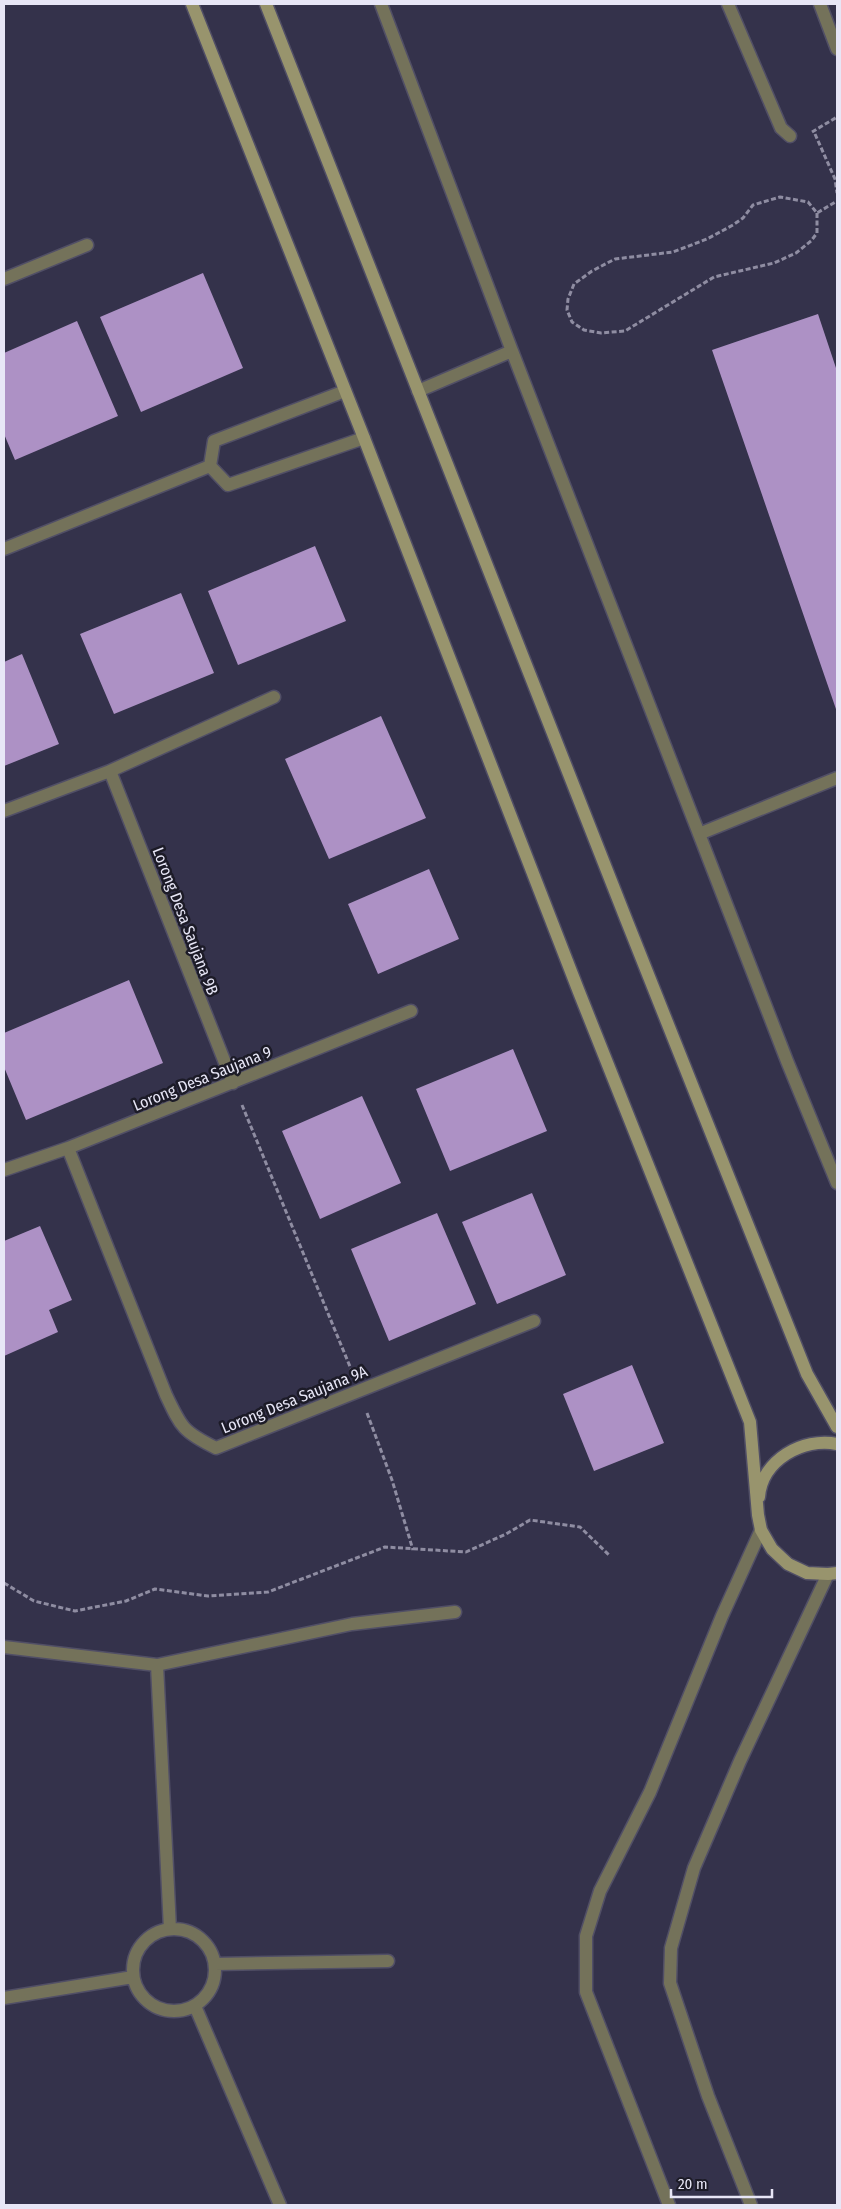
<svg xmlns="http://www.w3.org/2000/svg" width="841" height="2209" font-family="'Fira Sans Condensed',sans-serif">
<rect width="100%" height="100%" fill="#34324b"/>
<path fill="#ad91c5" d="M203,273L243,368L141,412L100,317Z
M818,314L837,371V712L712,350Z
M77,321L118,416L15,460L4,434V353Z
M315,546L346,621L238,665L208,591Z
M181,593L214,673L114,714L80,634Z
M22,654L59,744L4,766V662Z
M381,716L426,818L329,859L285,759Z
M429,869L459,939L378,974L348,904Z
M129,980L163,1063L26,1120L4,1067V1033Z
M513,1049L547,1131L450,1171L416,1089Z
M362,1096L401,1183L320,1219L282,1131Z
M532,1193L566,1275L497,1304L462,1222Z
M437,1213L476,1304L389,1341L351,1249Z
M40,1226L72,1300L49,1310L58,1332L4,1356V1241Z
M632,1365L664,1443L594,1471L563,1394Z"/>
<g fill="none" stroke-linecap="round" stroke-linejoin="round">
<g stroke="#514f66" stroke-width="15">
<path id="street" d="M381,4L512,351L418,391
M728,4L781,128L790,136
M820,4L837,49
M4,279L87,245
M512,351L787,1061L837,1183
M210,466L228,485L364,438
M210,466L214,441L345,391
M4,549L210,466
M4,811L110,771
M699,834L837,778
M233,1083L110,771L274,697
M68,1148L166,1395C181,1427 183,1432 216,1448L534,1321
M4,1170L68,1148L411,1011
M4,1647L157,1665
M133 1970a41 41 0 1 1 82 0a41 41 0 1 1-82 0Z
M170,1929L157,1665L352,1624L455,1612
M215,1964L388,1961
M4,1998L133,1977
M195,2006L280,2205
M669,2205L586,1992V1936L600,1891L650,1792L722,1616L761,1530
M751,2205L708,2096L670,1983L671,1948L694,1868L740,1761L828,1574"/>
</g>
<g stroke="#514f66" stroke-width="15">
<path id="secondary" d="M192,4L364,438L579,992L750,1422L758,1515L761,1530L772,1549L788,1564L807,1573L828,1574L837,1573
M266,4L626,919L807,1374L837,1427
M759,1497C762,1460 803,1437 837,1444"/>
</g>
<path stroke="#8f8da2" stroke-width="3" stroke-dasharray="5 2.5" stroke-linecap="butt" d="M812,132L837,117
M815,134L835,179L837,193
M817,213V233L811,241L796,253L774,263L714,277L625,331L601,333L584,330L572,322L567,310L568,299L574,284L592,271L615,259L673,252L707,239L733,225L743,218L753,205L780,197L808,202L817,213L837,201
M242,1105L351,1369
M367,1413L392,1480L413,1550
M4,1583L34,1601L75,1611L126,1601L155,1589L208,1596L268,1592L385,1547L466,1552L506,1534L530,1520L580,1527L609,1555"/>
<use href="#street" stroke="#74725a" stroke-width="12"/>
<use href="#secondary" stroke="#98946d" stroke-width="12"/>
</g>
<g text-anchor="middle" stroke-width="5" stroke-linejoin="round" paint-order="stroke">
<g font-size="16" fill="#e7e6f6" stroke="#1c1b27">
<text transform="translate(186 921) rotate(69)" y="6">Lorong Desa Saujana 9B</text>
<text transform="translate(202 1078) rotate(-22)" y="6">Lorong Desa Saujana 9</text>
<text transform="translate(294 1399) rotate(-22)" y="6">Lorong Desa Saujana 9A</text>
</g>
</g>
<rect width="841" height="2209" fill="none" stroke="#e7e6f6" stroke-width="10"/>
<path d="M671 2189v8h101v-8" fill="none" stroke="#e7e6f6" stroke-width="2.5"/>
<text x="678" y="2189" font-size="15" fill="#e7e6f6" stroke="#1c1b27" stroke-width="4" paint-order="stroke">20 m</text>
</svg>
